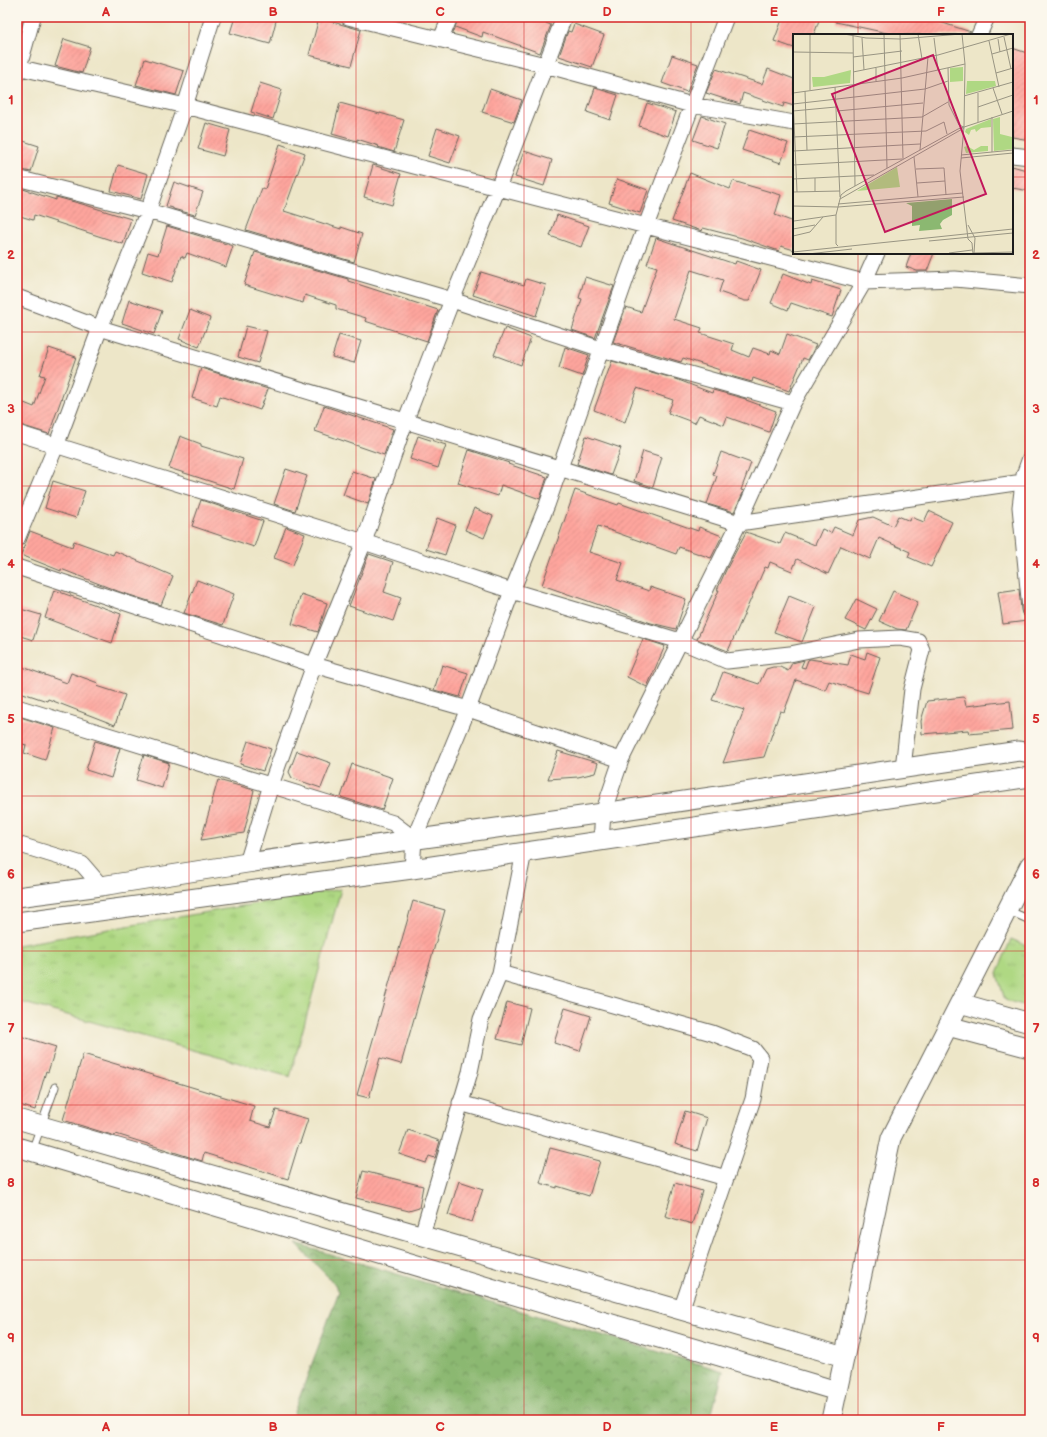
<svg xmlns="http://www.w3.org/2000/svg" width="1047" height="1437" font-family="'Balsamiq Sans',sans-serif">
<defs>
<pattern id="grass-tufts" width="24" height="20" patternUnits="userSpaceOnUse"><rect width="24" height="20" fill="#afd883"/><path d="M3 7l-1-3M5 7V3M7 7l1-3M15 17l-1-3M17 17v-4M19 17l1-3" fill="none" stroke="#96b971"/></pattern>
<pattern id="forest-crowns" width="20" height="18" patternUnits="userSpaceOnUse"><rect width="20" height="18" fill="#8bb871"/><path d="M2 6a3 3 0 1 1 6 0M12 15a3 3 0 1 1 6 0" fill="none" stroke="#71955c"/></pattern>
<pattern id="building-hatch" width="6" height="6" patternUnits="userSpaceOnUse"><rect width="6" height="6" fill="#fea59d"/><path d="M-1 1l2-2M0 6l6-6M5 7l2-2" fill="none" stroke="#d98d87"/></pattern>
</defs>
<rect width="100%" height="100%" fill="#fbf7ec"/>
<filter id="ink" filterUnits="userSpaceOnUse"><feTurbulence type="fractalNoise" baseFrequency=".025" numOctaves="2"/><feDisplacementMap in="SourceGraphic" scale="8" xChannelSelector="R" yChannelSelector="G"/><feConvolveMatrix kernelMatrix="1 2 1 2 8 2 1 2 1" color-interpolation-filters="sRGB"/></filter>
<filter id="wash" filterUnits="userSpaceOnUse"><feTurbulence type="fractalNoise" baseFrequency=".012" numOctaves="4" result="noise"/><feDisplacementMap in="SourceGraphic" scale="16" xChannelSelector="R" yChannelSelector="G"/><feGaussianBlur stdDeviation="0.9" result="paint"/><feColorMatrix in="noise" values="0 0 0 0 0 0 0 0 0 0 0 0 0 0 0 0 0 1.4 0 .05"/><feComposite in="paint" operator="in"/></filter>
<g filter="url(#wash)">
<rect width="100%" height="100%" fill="#ede6c8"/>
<path fill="url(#grass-tufts)" stroke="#667a50" d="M341,889L290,1077L17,1001V945Z
M1011,939L1030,947V1007L1005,1000L997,974Z"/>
<path fill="url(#forest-crowns)" stroke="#546a46" d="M296,1244L723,1371L710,1420H291L339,1291L330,1279Z"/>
<g id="blocks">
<path fill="url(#building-hatch)" d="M235,17H277L270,44L230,33Z
M459,17H530L551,25L540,53L483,32L482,37L455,27Z
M783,17H820L814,35H794V48L774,41Z
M836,17H924L971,32L970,35H887V33L836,22Z
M319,18L361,30L351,66L309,55Z
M574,24L604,35L592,67L559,56L568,31L571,32Z
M64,39L90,47L82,73L55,66Z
M1012,48L1030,54V140L1012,137Z
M672,55L698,64L687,92L662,83Z
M145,59L184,71L176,95L136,85Z
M716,69L762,84L768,69L794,79V106L784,103L783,107L743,93L740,104L706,93Z
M260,83L282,90L273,119L251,112Z
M595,88L618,95L610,120L587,112Z
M490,89L522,100L514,122L482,112Z
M340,103L380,114V113L404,120L394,152L378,147L379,146L357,139V141L332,134Z
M647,103L676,112L668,136L639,126Z
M702,116L725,124L717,148L693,140Z
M206,123L230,130L223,156L198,149Z
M437,128L460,136L450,163L428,156Z
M749,130L788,143L781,163L742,150Z
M17,139L39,146L31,172L17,169Z
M280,144L305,153L284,211L341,229V227L362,234L354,262L246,230L262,188L265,189Z
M524,151L552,160L544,186L515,177Z
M118,165L148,174L141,199L111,191Z
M373,165L401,174L392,205L364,197Z
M1012,166L1030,171V191L1012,188Z
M690,173L730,189L733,181L781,195L775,215L794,222V250L781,246L779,251L742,238L703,228L702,231L672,221Z
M617,179L648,190L640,213L609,203Z
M174,182L203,192L195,215L173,209V208L166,206Z
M17,187L56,200V197L82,204L131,219L123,244L34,215L33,220L17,215Z
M557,215L589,226L581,247L550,236Z
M167,226L233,246L226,267L187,253L185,258L181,256L172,282L142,272L148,252L158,255Z
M656,238L735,264L736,261L761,270L749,301H745L719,292L723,280L691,270L674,319L702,328L700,333L734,344L732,350L749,357L753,348L770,354L771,350L780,354L787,334L816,345L808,360L803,358L789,391L753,378L752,382L719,373L720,370L683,358L681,362L613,342L626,307L641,312L657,267L647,264Z
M255,252L348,279V281L438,310L427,341L365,321L366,318L336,309V305L305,295L303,303L244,285Z
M911,253H934L927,271H917L906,267Z
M481,272L524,285L526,279L546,285L536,316L473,295Z
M783,274L811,285L812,281L841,290L832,317L791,303L788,310L771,303Z
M585,277L614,286L595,338L572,330L582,299L579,298Z
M129,300L162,311L154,334L122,323Z
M190,310L210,318L199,347L179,339Z
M246,326L267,331L258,363L238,357Z
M505,328L531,338L521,365L494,355Z
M339,335L361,341L354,363L332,357Z
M565,347L589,355L582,376L559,368Z
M49,348L76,357L49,434L17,424L24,403L34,407L45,376L40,375Z
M612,361L676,379L712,393L713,390L746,399V400L776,411L769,432L727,417L724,425L699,415L695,423L668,413L673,400L637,388L625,422L594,410Z
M201,368L268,389L260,410L220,396L217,406L192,398Z
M324,406L393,429L384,455L315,431Z
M180,436L201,444V446L243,459L234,489L169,468Z
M418,436L446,445L438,468L410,459Z
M586,436L621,448L611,475L577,464Z
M469,450L509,463L508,464L547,477L540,499L501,485L498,496L458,483Z
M643,451L662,457L653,487L634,481Z
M721,452L751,463L741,490L744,491L734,512L707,504L717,476L713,474Z
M286,469L307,476L295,511L274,504Z
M352,471L376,479L368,504L343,495Z
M53,481L85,491L76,518L45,508Z
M575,490L618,505L619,503L698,531L699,527L722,536L711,558L679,547L676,554L598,526L589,552L623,563L617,580L649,591L650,587L686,599L676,629L651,623L542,585Z
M201,500L263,521L254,547L192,526Z
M474,508L493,516L484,538L465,530Z
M929,511L952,522L931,567L908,557L910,552L879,538L870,559L841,546L828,574L797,559L792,571L770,562L768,568L765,567L728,651L697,639L719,590H717L726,570L746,532L780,544L785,533L815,545L822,529L831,533L834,527L853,535L859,520L873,517L893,526L898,516L910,521L911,517L924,522Z
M437,518L455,525L445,555L426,549Z
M286,527L305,534L293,565L274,558Z
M30,531L72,547L74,541L113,555L115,551L173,576L161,605L120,592L61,569V571L21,555Z
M369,554L393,562L384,592L401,598L393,621L349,606Z
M197,580L234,594L223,625L184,613Z
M1019,589L1021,610L1022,614L1026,617L1027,621L1003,624L998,592Z
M54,590L121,614L112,643L45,618Z
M893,591L918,602L906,630L897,629L879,621Z
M301,594L327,603L318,632L292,624Z
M789,596L816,607L802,642L774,632Z
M856,599L877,609L866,630L845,620Z
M17,608L41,615L33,640L17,635Z
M643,639L665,646L647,687L627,677Z
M867,652L880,657L868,693L829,681L825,690L796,680L784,712L780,711L764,757L723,763L744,710L712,700L723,672L759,684L766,669L773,667H780L788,671L792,663L804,660L801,667L805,668L808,660L810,659L848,665L851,654L865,659Z
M17,665L67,683L71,673L98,683L97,686L125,695L115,725L48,699L47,701L17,691Z
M442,665L468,673L460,697L434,690Z
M964,697L966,706L1010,701L1013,730L969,734L968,730L922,734L921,721L927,701Z
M17,716L55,728L45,760L24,753L26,745L17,742Z
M95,741L120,748L111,778L86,770Z
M248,741L271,749L263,771L240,764Z
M297,751L331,763L321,788L292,778L289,772Z
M558,751L598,763L595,773L578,777L548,779Z
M144,755L169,763L162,788L136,780Z
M352,764L393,778L382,810L341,797Z
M218,780L254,790L244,833L201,840Z
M413,901L445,910L401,1064L380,1058L369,1098L357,1095Z
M507,1002L530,1008L521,1045L497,1039Z
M565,1008L591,1016L580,1051L554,1043Z
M17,1035L56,1047L48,1072L46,1071L35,1110L17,1104Z
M83,1054L254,1106L250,1121L270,1127L276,1110L308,1119L300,1143H299L288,1179L204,1153L202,1161L116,1134L115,1136L63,1120Z
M685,1111L707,1118L697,1151L675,1144Z
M408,1130L440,1141L435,1158L429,1156L426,1163L399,1154Z
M550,1148L600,1161L589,1196L557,1186V1188L540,1183Z
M363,1171L423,1186L419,1208L409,1211L356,1198Z
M459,1181L483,1189L472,1222L448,1215Z
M675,1183L702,1191L692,1224L665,1216Z"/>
</g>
</g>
<g filter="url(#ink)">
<use href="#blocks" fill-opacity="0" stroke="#656358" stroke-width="1"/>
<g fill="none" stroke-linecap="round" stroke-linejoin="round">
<g stroke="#656358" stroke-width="9">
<path id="service" d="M1007,910L1030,920
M32,1151L55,1087"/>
</g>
<g stroke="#656358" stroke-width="17">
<path id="minor" d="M348,17L545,65L692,105L794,123
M979,35L987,17
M441,39L450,17
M17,67L185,106L498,188L864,282L955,279L1030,286
M17,74L33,17
M1012,155L1030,157
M17,178L148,211L452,300L601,349L793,403
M17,297L100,328L739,523L1023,482
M17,433L364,542L512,591L680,641L727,661L790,654L859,640L900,638L918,641L922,650L912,689L903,768
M1030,458L1024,475L1020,507L1030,609
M17,539L56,446L100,328L148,211L185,106L213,17
M17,567L314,665L468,709L621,760
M17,707L393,823L414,839L412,869
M414,839L468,709L512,591L547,505L629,270L726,17
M601,841L603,813L621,760L739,523L793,403L864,282L877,253
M17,844L82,864L101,886
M247,863L271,785L314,665L364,542L405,422L452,300L498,188L564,17
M500,973L712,1033L753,1049L760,1058L753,1099L681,1310
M460,1103L726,1178
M422,1235L470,1072L481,1019L500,973L524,852"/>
</g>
<g stroke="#656358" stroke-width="21">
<path id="tertiary" d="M17,897L101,886L247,863L603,813L1019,751L1030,753
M17,922L412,869L1030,777
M960,1003L1030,1023
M948,1026L1030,1048
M17,1119L844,1357
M17,1147L837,1391
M831,1420L891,1138L1030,865"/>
</g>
<use href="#service" stroke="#fff" stroke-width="7"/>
<use href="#minor" stroke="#fff" stroke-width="15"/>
<use href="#tertiary" stroke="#fff" stroke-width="19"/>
</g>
</g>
<path fill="none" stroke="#d62828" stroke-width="1" stroke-opacity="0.55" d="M189,17V1420M356,17V1420M524,17V1420M691,17V1420M858,17V35M17,177H794M1012,177H1030M858,253V1420M17,332H1030M17,486H1030M17,641H1030M17,796H1030M17,951H1030M17,1105H1030M17,1260H1030"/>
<g transform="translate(793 34)">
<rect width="220" height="220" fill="#ede6c8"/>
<path d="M198,85V93L188,94L183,98L182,95L178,96L176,101L172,98L173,95ZM174,112L181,116L188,112H195V117L173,119L171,113ZM104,133L107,153L64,157Z" fill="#afd883"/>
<path d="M159,165V181L150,186L147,190L149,195L126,197L127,191L119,192V172L113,169Z" fill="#8bb871"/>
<path d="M170,33V47L157,48V34ZM58,36L57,49L20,53L19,43H31ZM174,47H202L203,52L173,60ZM207,83V100L219,103L220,115L201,117L200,85Z" fill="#afd883"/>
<path fill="none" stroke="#999583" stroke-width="1" d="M51,0L73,4L107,5L168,0M60,0L62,152M91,0L94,134M107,0L110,125M125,0L129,25M169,0L172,30L171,93L167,137L175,205L179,209L180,220M211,3L218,35M69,4L71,36M141,4L145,36M205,5L207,18M196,7L206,53M1,18L60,19M199,20L220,14M60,23L109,17M83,34V47M155,34L156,71L166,91L171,93M60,38L145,21L218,0M203,39L220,34M42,53L47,163M200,54L209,80M17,56V0M12,57L14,116M0,59L109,44L172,30M171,62L220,48M0,63L4,158M0,70L132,55L155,47M185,73L220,61M0,77L43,73M44,77L130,69M185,88V59M0,90L129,83L155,68M0,103L133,97L151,88L154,100M127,116L135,23M0,117L127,110M199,118V83M168,121L220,116M121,123L125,163M168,124L220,119M0,131L109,125M123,135L151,134L153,161M22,144V158M0,145L81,141M124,149L152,147M0,158L47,157M47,165L171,94M45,170L170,159M0,172L45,173L171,163M1,187L43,181M175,191L182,204L181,219M0,195L22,191M0,202L17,198L30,183M136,207L220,199M45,212L43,210V181L48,161L53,157L165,95L220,77M0,218L220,195M156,219L179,216M180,219L220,218M15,220L59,215"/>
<path fill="#c2185b" fill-opacity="0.15" stroke="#c2185b" stroke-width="2" d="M140,21L193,160L92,198L39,60Z"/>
<rect width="220" height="220" fill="none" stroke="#1c1c1c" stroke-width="2"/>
</g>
<rect width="1047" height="1437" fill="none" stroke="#fbf7ec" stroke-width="44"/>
<rect x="22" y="22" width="1003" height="1393" fill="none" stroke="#d62828" stroke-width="1.5"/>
<g font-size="13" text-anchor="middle" font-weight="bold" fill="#d62828">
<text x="106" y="16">A</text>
<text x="273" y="16">B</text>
<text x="440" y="16">C</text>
<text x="607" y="16">D</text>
<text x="774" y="16">E</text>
<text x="941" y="16">F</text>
<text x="11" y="104">1</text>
<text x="1036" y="104">1</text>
<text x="11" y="259">2</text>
<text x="1036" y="259">2</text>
<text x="11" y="413">3</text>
<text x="1036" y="413">3</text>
<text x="11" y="568">4</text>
<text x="1036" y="568">4</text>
<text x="11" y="723">5</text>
<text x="1036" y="723">5</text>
<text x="11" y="878">6</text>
<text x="1036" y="878">6</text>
<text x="11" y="1033">7</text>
<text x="1036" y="1033">7</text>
<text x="11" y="1187">8</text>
<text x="1036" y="1187">8</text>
<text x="11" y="1342">9</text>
<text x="1036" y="1342">9</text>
<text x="106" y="1431">A</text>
<text x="273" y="1431">B</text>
<text x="440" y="1431">C</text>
<text x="607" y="1431">D</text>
<text x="774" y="1431">E</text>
<text x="941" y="1431">F</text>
</g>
</svg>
